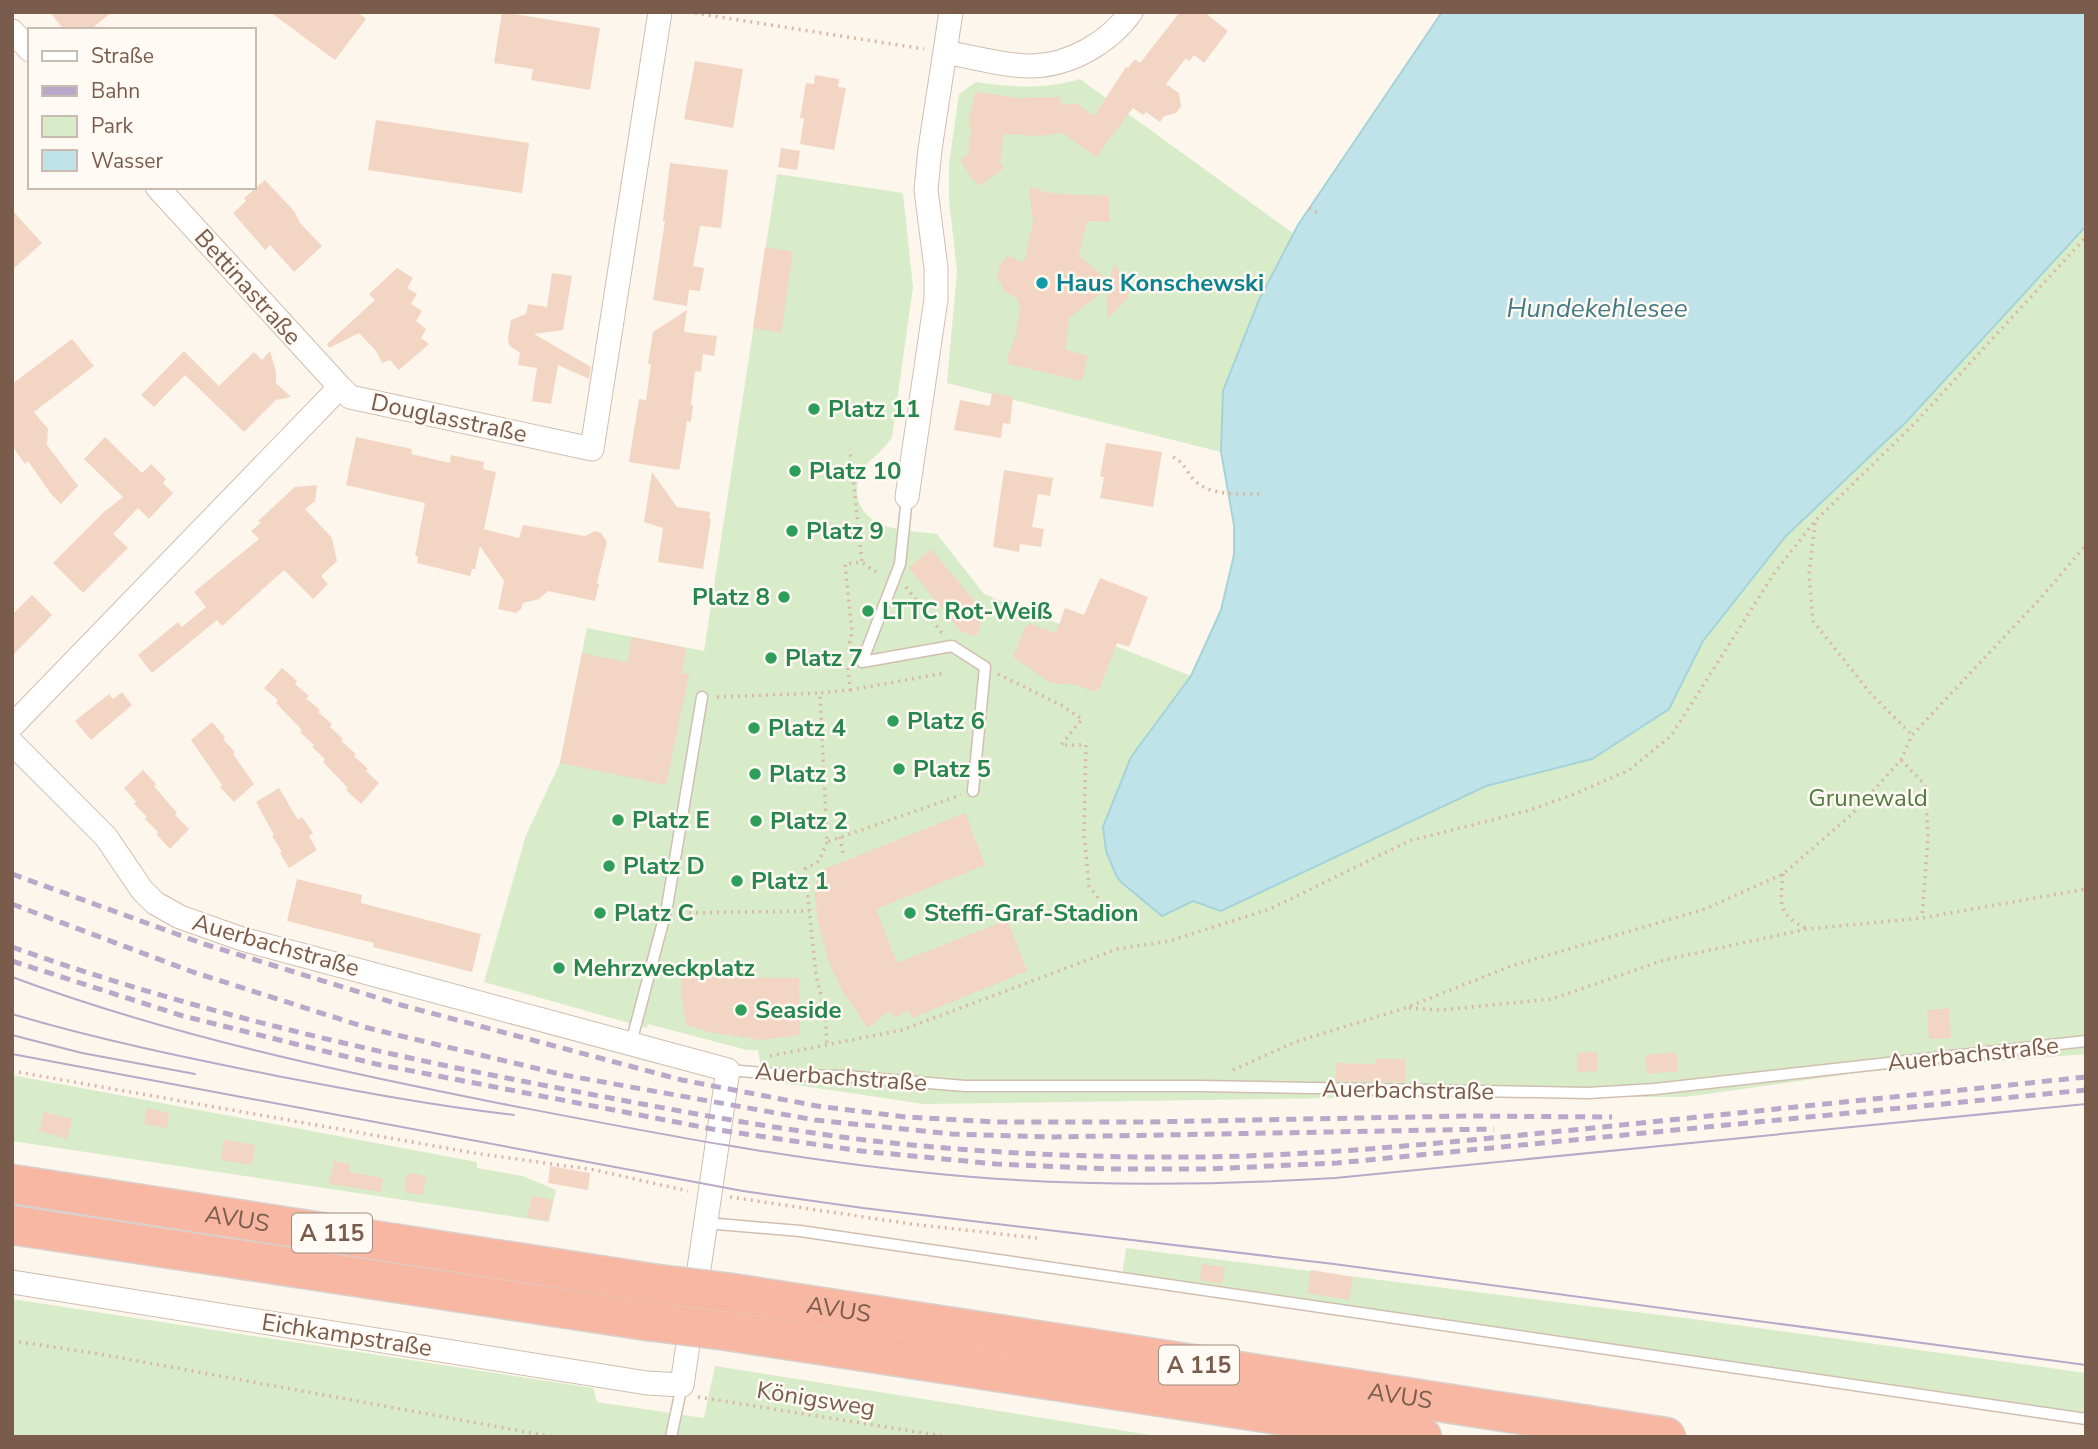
<svg xmlns="http://www.w3.org/2000/svg" width="2098" height="1449" font-family="'Nunito Sans',sans-serif">
<rect width="100%" height="100%" fill="#fdf6ec"/>
<path fill="#d8ecc9" d="M1080,79L1294,234L1259,300L1223,391L1221,452L947,383L957,271L949,200V164L959,94L976,82C1014,87 1042,90 1080,79Z
M777,174L903,193L913,287L892,437C882,453 871,457 863,470C857,480 855,491 859,502C870,532 910,530 937,534L984,594L1191,676L1131,757L1103,827L1162,915L1193,901L1221,911L1486,786L1592,759L1669,709L1703,641L1785,537L1907,421L2086,226V1054L1864,1072L1685,1097H1414L924,1104L763,1080L758,1050H747L648,1024L647,1028L636,1025L484,982L526,835L560,763L587,628L704,651Z
M12,1075L477,1162V1168L523,1176L556,1190L549,1222L12,1141Z
M1126,1248L1692,1319L2086,1373V1419L1719,1360L1122,1277Z
M12,1299L593,1388L597,1402L704,1418L715,1366L1163,1437H12Z"/>
<path fill="#bfe3e8" stroke="#a5d3da" stroke-width="2" d="M1442,12H2086V226L1907,421L1785,537L1703,641L1669,709L1592,759L1486,786L1221,911L1193,901L1162,916L1121,882L1116,875L1106,851L1103,827L1131,757L1191,676L1221,610L1234,555V525L1221,452L1223,391L1259,300L1298,225Z"/>
<path fill="#f3d5c3" d="M50,12H112L90,30H64Z
M270,12H357L366,19L335,60Z
M502,12L600,28L590,90L531,80L533,69L494,63Z
M1180,12H1204L1228,31L1204,63L1194,55L1189,61L1186,58L1166,84L1179,93L1181,106L1176,113L1164,116L1160,122L1146,112L1143,115L1133,108L1096,157L1062,133L1038,136L1004,134L1000,162L1004,168L979,186L972,179L960,160L968,155L971,129L969,128V119L975,92L1019,98L1060,97L1061,105L1076,103L1094,116L1126,67L1128,68L1135,59L1140,63Z
M695,61L743,69L733,128L684,119Z
M815,75L839,79L838,87L846,88L834,150L800,144L804,118H800L806,83L814,84Z
M376,120L529,143L522,193L368,170Z
M781,148L800,151L797,170L778,167Z
M670,163L728,170L721,228L700,226L693,266L704,268L700,291L689,290L687,306L653,300L665,221H663Z
M265,180L294,211L300,223L322,246L294,272L270,245L265,250L233,213L246,201L244,198Z
M1029,186L1045,192L1062,194L1109,196V222L1087,221L1079,255L1108,281L1115,264L1129,289L1128,298L1108,318L1106,289L1069,318L1066,350L1088,356L1082,381L1008,364V356L1016,335L1020,307L1016,297L1005,292L997,277L1000,265L1008,256L1024,262L1033,223Z
M12,210L42,243L12,270Z
M765,247L793,252L781,333L753,328Z
M397,268L413,278L407,288L417,294L411,304L422,311L416,321L426,329L421,338L429,344L399,370L390,360L382,363L376,351L359,333L329,348L327,344L375,300L369,294Z
M552,273L572,276L563,330L534,334L591,367L589,379L558,365L551,404L532,401L537,368L518,365L520,353L509,345L508,338L511,320L526,314L528,304L547,307Z
M687,310L684,332L717,336L714,356L703,354L701,372L695,371L691,405H693L691,422L687,421L680,467L679,470L629,462L639,399L646,400L651,364H648L653,332Z
M72,339L94,366L34,412L48,429L47,445L78,486L61,504L51,494L28,461L25,464L12,446V384Z
M184,351L219,386L254,352L262,360L270,351L276,372V383L291,397L276,400L244,432L185,375L154,407L141,395Z
M992,393L1013,397L1010,424L1003,423L1001,438L954,430L960,400L990,406Z
M105,437L142,473L151,464L166,479L163,483L173,493L149,519L138,508L113,534L128,548L83,593L53,563L104,512L123,497L84,459Z
M356,437L412,449L411,454L450,463L451,455L484,462L483,469L496,472L484,529L519,538L523,525L585,536L595,531L601,533L607,542L597,583L599,584L595,601L548,591L539,599L523,603L521,609L516,613L498,609L504,581L480,546L475,569H472L470,576L417,563L418,556H415L425,503L346,485Z
M1106,443L1162,452L1153,507L1100,498L1104,477H1100Z
M1004,470L1053,478L1050,496L1038,494L1032,527L1044,529L1041,547L1020,544L1019,552L993,547Z
M652,472L677,507L710,512L709,519H711L703,569L658,562L663,528L644,522Z
M317,485L315,501L305,509L332,538L337,561L321,576L328,584L313,599L284,570L222,626L217,620L152,673L138,655L178,622L182,627L206,607L194,592L259,539L251,531L261,523L258,521L295,487Z
M931,549L977,604L987,608L976,637L960,631L909,568Z
M1100,578L1148,597L1129,647L1117,643L1099,690L1096,689L1095,692L1076,685L1051,683L1013,657L1025,627H1027L1029,623L1056,633L1065,608L1084,615Z
M32,595L52,615L12,656V615Z
M632,637L686,648L682,673L689,674L666,785L560,763L582,653L627,662Z
M282,668L297,681L295,684L309,696L306,698L320,710L318,712L332,724L330,727L343,739L341,741L356,754L354,756L368,769L366,771L379,783L361,804L346,790L348,788L323,762L325,759L312,747L314,745L300,732L302,730L276,703L278,700L264,688Z
M122,692L132,705L91,740L75,721L109,694L113,699Z
M212,722L225,737L223,739L235,752L233,754L254,784L234,802L220,787L222,785L191,740Z
M143,770L156,784L154,786L177,813L175,815L189,829L170,849L156,834L158,832L145,819L147,817L134,804L136,802L124,788Z
M279,788L298,820L302,817L313,833L309,836L317,850L289,868L280,853L282,852L272,836L274,835L256,802Z
M965,813L985,865L876,909L897,963L1007,920L1027,971L912,1018L908,1010L896,1018L889,1011L868,1028L842,991L828,960L818,922L814,887L822,870Z
M297,879L362,895L361,903L481,934L472,972L373,947L374,943L287,921Z
M681,977L799,978L800,1035L761,1040L709,1032L686,1025L681,994Z
M1949,1008L1951,1038L1929,1039L1927,1010Z
M1597,1052L1598,1071L1578,1072L1577,1053Z
M1676,1052L1678,1071L1647,1074L1645,1055Z
M1376,1059H1405V1082L1336,1081V1063L1376,1064Z
M147,1108L169,1113L167,1128L144,1124Z
M44,1112L72,1119L67,1139L39,1131Z
M224,1140L255,1145L252,1165L221,1160Z
M334,1161L350,1164L349,1172L383,1178L381,1192L329,1184Z
M550,1166L590,1173L588,1190L548,1183Z
M407,1173L426,1176L423,1195L404,1192Z
M532,1196L553,1200L548,1221L527,1217Z
M1202,1264L1225,1267L1222,1284L1200,1280Z
M1311,1270L1353,1277L1349,1300L1307,1293Z"/>
<g fill="none" stroke-linecap="round" stroke-linejoin="round">
<g stroke="#d1beb0" stroke-width="13">
<path id="service" d="M907,497L900,564L862,662L952,646L985,667L973,791
M631,1043L667,907L702,697
M728,1070L789,1075L845,1076L965,1086H1202L1588,1093L1655,1089L2086,1041
M706,1223L800,1231L2086,1419
M671,1437L682,1385"/>
</g>
<g stroke="#d1beb0" stroke-width="25">
<path id="minor" d="M12,31L30,50
M945,52C973,57 1003,66 1032,66C1070,65 1109,43 1131,12
M157,187L340,387
M907,497L936,299V268L926,190L930,149L951,12
M12,726L340,387L350,397L592,449L660,12
M12,743L106,837L142,890L155,903L180,917L242,939L728,1070L682,1385L647,1383L12,1282"/>
</g>
<g stroke="#dad1cd" stroke-width="41">
<g id="motorway">
<path id="s1" d="M12,1184L651,1283"/>
<path d="M12,1225L647,1321"/>
<path id="s2" d="M732,1293L1666,1437"/>
<path d="M727,1331L1422,1437"/>
</g>
</g>
<path stroke="#d9b8a5" stroke-width="3.5" stroke-dasharray="2 5" stroke-linecap="butt" d="M688,12L924,49
M1309,208L1321,215
M1173,457C1185,462 1187,474 1196,482C1214,497 1241,493 1263,494
M1815,523L1809,574L1813,621L1871,694L1912,735
M863,563L879,574
M906,587L942,633
M848,650L852,632L845,564L862,562L850,449
M848,668L850,690L820,693L827,842L961,795
M998,674L1061,705L1082,719L1061,745H1086L1084,834L1089,886L1103,904
M850,690L945,673
M717,697L820,693
M1901,760L1925,785L1928,836L1922,918
M840,837L844,857
M827,842L819,861L805,869L816,975L825,1013L827,1044
M1783,874C1780,904 1777,914 1807,929
M682,913L809,911
M1409,1008L1442,1010L1552,999L1664,960L1807,929L1922,918L2086,889
M770,1056L902,1030L1117,949L1169,941L1270,909L1409,841L1527,811L1572,795L1629,770L1671,736L1775,572L1815,521L1915,423L2086,237
M1233,1070L1295,1042L1405,1008L1511,966L1705,909L1783,874L1851,815L1901,760L1912,735L2038,601L2086,545
M12,1071L474,1153L595,1170L688,1191
M730,1197L911,1224L1037,1238
M12,1341L94,1353L554,1437
M698,1397L949,1437"/>
<use href="#service" stroke="#fff" stroke-width="10"/>
<use href="#minor" stroke="#fff" stroke-width="23"/>
<use href="#motorway" stroke="#f7b7a3" stroke-width="38"/>
<path stroke="#b9a8c9" stroke-width="2" d="M12,977C171,1036 337,1071 503,1104C644,1131 786,1159 929,1173C1064,1187 1199,1186 1335,1178L2086,1104
M12,1014C99,1040 188,1058 277,1076C356,1091 434,1106 514,1115
M12,1035L82,1053L195,1074
M12,1054L743,1191L863,1208L1334,1264L2086,1365"/>
<path stroke="#b9a8c9" stroke-width="5" stroke-dasharray="10 7" stroke-linecap="butt" d="M12,874L204,944L401,1005L682,1080L817,1106L906,1117L997,1122H1145L1466,1116L1612,1117
M12,904L193,972L368,1028L564,1075L815,1120L952,1134L1050,1137L1494,1129
M12,947C189,1010 369,1052 553,1087C657,1107 761,1127 865,1140C977,1153 1090,1158 1203,1157C1336,1155 1470,1140 1603,1127C1764,1110 1925,1094 2086,1077
M12,961L183,1016L376,1064L712,1129L861,1151L996,1164L1108,1169H1206L1337,1163L2086,1090"/>
<g stroke="#dad1cd" stroke-width="41" stroke-linecap="butt">
<path id="motorway-bridge" d="M651,1283L732,1293
M647,1321L727,1331"/>
</g>
<use href="#motorway-bridge" stroke="#f7b7a3" stroke-width="38"/>
</g>
<circle fill="#0f9aa8" stroke="#fffaf3" stroke-width="2.5" cx="1042" cy="283" r="7"/>
<g fill="#2e9e5b" stroke="#fffaf3" stroke-width="2.5">
<circle cx="814" cy="409" r="7"/>
<circle cx="795" cy="471" r="7"/>
<circle cx="792" cy="531" r="7"/>
<circle cx="784" cy="597" r="7"/>
<circle cx="868" cy="611" r="7"/>
<circle cx="771" cy="658" r="7"/>
<circle cx="893" cy="721" r="7"/>
<circle cx="754" cy="728" r="7"/>
<circle cx="899" cy="769" r="7"/>
<circle cx="755" cy="774" r="7"/>
<circle cx="618" cy="820" r="7"/>
<circle cx="756" cy="821" r="7"/>
<circle cx="609" cy="866" r="7"/>
<circle cx="737" cy="881" r="7"/>
<circle cx="600" cy="913" r="7"/>
<circle cx="910" cy="913" r="7"/>
<circle cx="559" cy="968" r="7"/>
<circle cx="741" cy="1010" r="7"/>
</g>
<g text-anchor="middle" stroke-width="5" stroke-linejoin="round" paint-order="stroke">
<g fill="#fffaf3" stroke="#a28b7f" stroke-width="2">
<rect x="292" y="1213.5" width="80" height="39" rx="5"/>
<rect x="1159" y="1345.5" width="80" height="39" rx="5"/>
</g>
<g font-size="23" font-weight="bold" fill="#7a5c4d">
<text x="332" y="1241">A 115</text>
<text x="1199" y="1373">A 115</text>
</g>
<g font-size="24" font-weight="bold" fill="#0d838f" stroke="#fffaf3" text-anchor="start">
<text x="1056" y="291">Haus Konschewski</text>
</g>
<g font-size="24" fill="#7a5c4d" stroke="#fffaf3">
<text transform="translate(248 287) rotate(48)" y="8">Bettinastraße</text>
<text transform="translate(449 418) rotate(12)" y="8">Douglasstraße</text>
<text transform="translate(276 945) rotate(16)" y="8">Auerbachstraße</text>
<text transform="translate(1973 1054) rotate(-6)" y="8">Auerbachstraße</text>
<text transform="translate(841 1077) rotate(4)" y="8">Auerbachstraße</text>
<text transform="translate(1408 1090) rotate(1)" y="8">Auerbachstraße</text>
<text dy="8" stroke="none"><textPath href="#s1" startOffset="228">AVUS</textPath></text>
<text dy="8" stroke="none"><textPath href="#s2" startOffset="108">AVUS</textPath></text>
<text transform="translate(347 1335) rotate(9)" y="8">Eichkampstraße</text>
<text dy="8" stroke="none"><textPath href="#s2" startOffset="676">AVUS</textPath></text>
<text transform="translate(816 1399) rotate(9)" y="8">Königsweg</text>
</g>
<g font-size="24" font-weight="bold" fill="#27864d" stroke="#fffaf3" text-anchor="start">
<text x="828" y="417">Platz 11</text>
<text x="809" y="479">Platz 10</text>
<text x="806" y="539">Platz 9</text>
<text x="770" y="605" text-anchor="end">Platz 8</text>
<text x="882" y="619">LTTC Rot-Weiß</text>
<text x="785" y="666">Platz 7</text>
<text x="907" y="729">Platz 6</text>
<text x="768" y="736">Platz 4</text>
<text x="913" y="777">Platz 5</text>
<text x="769" y="782">Platz 3</text>
<text x="632" y="828">Platz E</text>
<text x="770" y="829">Platz 2</text>
<text x="623" y="874">Platz D</text>
<text x="751" y="889">Platz 1</text>
<text x="614" y="921">Platz C</text>
<text x="924" y="921">Steffi-Graf-Stadion</text>
<text x="573" y="976">Mehrzweckplatz</text>
<text x="755" y="1018">Seaside</text>
</g>
<g font-size="24" fill="#537a41" stroke="#fffaf3">
<text x="1868" y="806">Grunewald</text>
</g>
<g font-size="26" font-style="italic" fill="#437c86" stroke="#fffaf3">
<text x="1597" y="317">Hundekehlesee</text>
</g>
</g>
<rect width="2098" height="1449" fill="none" stroke="#7a5c4d" stroke-width="28"/>
<rect x="28" y="28" width="228" height="161" fill="#fffaf3" stroke="#cabbb1" stroke-width="2"/>
<rect x="42" y="51" width="35" height="10" fill="#ffffff" stroke="#cabbb1" stroke-width="2"/>
<text x="91" y="63" font-size="21" fill="#7a5c4d">Straße</text>
<rect x="42" y="86" width="35" height="10" fill="#b9a8c9" stroke="#cabbb1" stroke-width="2"/>
<text x="91" y="98" font-size="21" fill="#7a5c4d">Bahn</text>
<rect x="42" y="116" width="35" height="21" fill="#d8ecc9" stroke="#cabbb1" stroke-width="2"/>
<text x="91" y="133" font-size="21" fill="#7a5c4d">Park</text>
<rect x="42" y="150" width="35" height="21" fill="#bfe3e8" stroke="#cabbb1" stroke-width="2"/>
<text x="91" y="168" font-size="21" fill="#7a5c4d">Wasser</text>
</svg>
